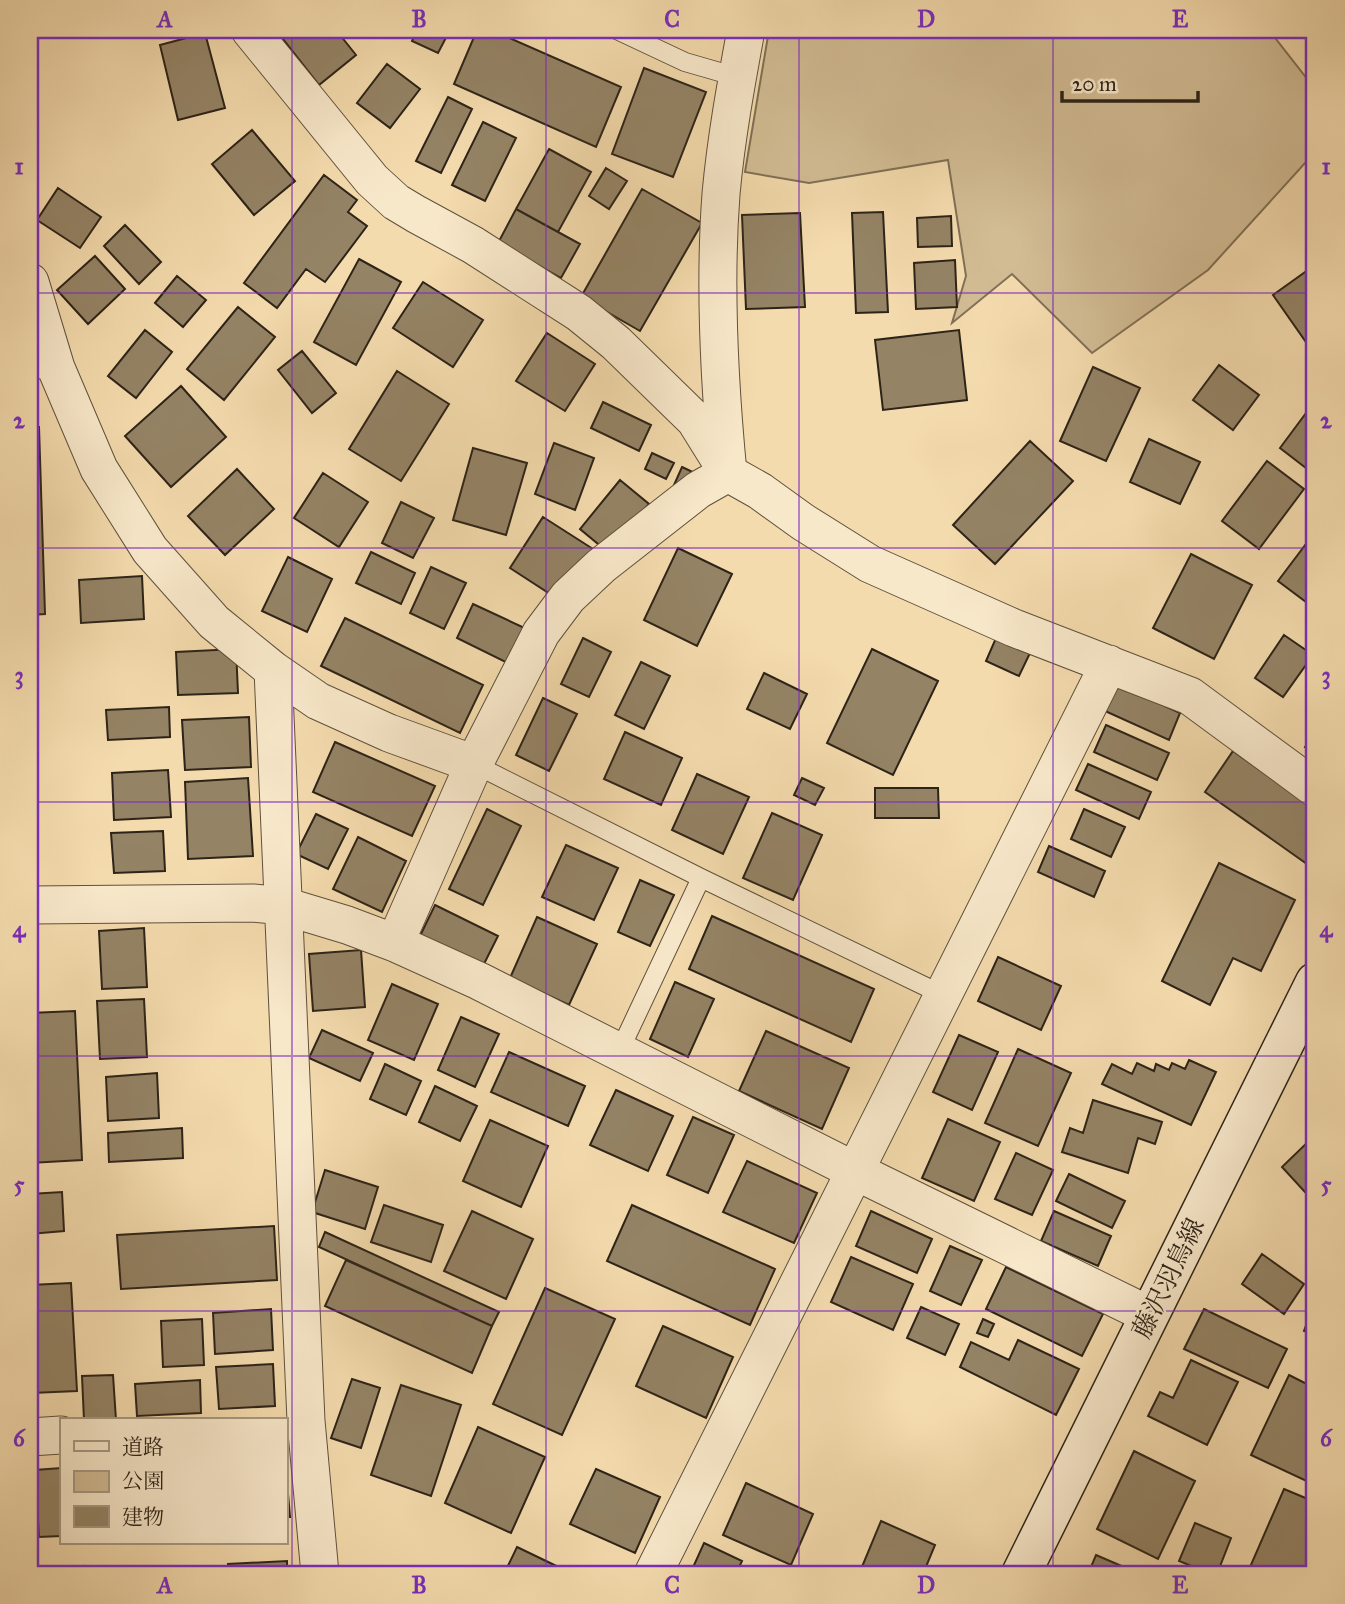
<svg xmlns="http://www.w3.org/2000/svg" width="1345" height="1604" font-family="'IM FELL Great Primer','Noto Serif JP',serif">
<rect width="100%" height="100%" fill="#f4dbad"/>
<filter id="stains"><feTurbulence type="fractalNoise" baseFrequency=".00286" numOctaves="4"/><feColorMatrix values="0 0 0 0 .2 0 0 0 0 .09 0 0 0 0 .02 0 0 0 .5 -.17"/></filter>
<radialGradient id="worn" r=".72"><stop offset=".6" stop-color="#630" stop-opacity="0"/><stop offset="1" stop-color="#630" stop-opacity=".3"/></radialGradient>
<path fill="#d2bc94" stroke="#807056" stroke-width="2" d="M769,30H1269L1315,89V152L1208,270L1092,353L1012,274L952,323L966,276L948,160L809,183L745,172Z"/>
<path fill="#948365" stroke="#2d2318" stroke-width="2" d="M276,30H336L356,55L319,85Z
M417,30H450L438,53L412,41Z
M477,30H491L621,87L596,147L454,84Z
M205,33L225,108L178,120L160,45Z
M387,64L420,89L390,128L357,103Z
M644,68L706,92L673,177L612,154Z
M448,97L472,109L441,173L416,161Z
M483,122L516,138L485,201L452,185Z
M252,130L295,181L254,215L212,164Z
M549,149L591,172L558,232L516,209Z
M606,168L627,181L609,209L589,196Z
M324,175L357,200L348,212L367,226L325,282L306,269L277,308L244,283Z
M58,188L101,217L80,248L37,220Z
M642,189L702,223L640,331L581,297Z
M516,209L580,244L561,278L498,243Z
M883,212L888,312L856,313L852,213Z
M800,213L805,307L746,309L742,215Z
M951,216L952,246L918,247L917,218Z
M125,225L161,262L139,284L104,246Z
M95,256L125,289L88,324L57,290Z
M359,259L401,282L356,365L314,342Z
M955,260L957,307L916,309L914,263Z
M1315,265V355L1273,295Z
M177,276L206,300L183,327L155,303Z
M423,282L483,320L453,367L393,328Z
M238,307L275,337L224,400L187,369Z
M145,330L172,352L136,398L108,376Z
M959,330L967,400L883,410L875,340Z
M547,333L595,364L565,411L516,381Z
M302,351L336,393L312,413L278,370Z
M1219,365L1259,395L1233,430L1193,400Z
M1093,367L1140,388L1106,461L1060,441Z
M397,371L449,404L401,481L349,449Z
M181,386L226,437L171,487L125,436Z
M1315,401V475L1280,448Z
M603,402L651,425L639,451L591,428Z
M30,427H39L45,614L30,615Z
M1149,439L1200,462L1180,504L1130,482Z
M1030,441L1073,481L995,564L953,525Z
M554,443L594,458L575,510L535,494Z
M473,448L527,463L506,535L453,520Z
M652,453L674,463L666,479L645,469Z
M1267,461L1304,489L1259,549L1222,521Z
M682,467L699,475L690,493L674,485Z
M237,469L274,509L225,555L188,516Z
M323,473L368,502L339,547L294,518Z
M620,480L649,504L609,553L580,529Z
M401,502L434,518L413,558L382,543Z
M543,517L593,549L561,601L510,568Z
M1315,532V606L1314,608L1278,581Z
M678,548L732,574L697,646L644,620Z
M371,552L415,573L401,604L356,583Z
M1191,554L1252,585L1214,659L1153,628Z
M288,557L332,579L307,632L262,611Z
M431,567L466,583L444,629L410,613Z
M142,576L144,619L81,623L79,580Z
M473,604L531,631L514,666L457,638Z
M345,618L483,685L460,733L321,666Z
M1284,635L1313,655L1283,697L1255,678Z
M583,638L611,652L589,697L561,684Z
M996,638L1030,653L1019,676L986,661Z
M236,649L238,693L178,695L176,652Z
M872,649L938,681L893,775L827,743Z
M641,662L670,676L644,729L615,715Z
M764,673L807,694L790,729L747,709Z
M1118,684L1180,713L1169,740L1105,711Z
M543,698L577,714L549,771L516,755Z
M169,707L170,737L108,740L106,710Z
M249,717L251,767L185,770L182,720Z
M1106,725L1169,753L1157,780L1094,752Z
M625,732L682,758L661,805L604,779Z
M1315,733V755L1305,747Z
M335,742L435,786L412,836L313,792Z
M1233,751L1315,809V852L1307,864L1205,792Z
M1088,764L1151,792L1139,819L1076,790Z
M168,770L171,817L114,820L112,773Z
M697,774L749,797L723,854L672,830Z
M248,778L253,856L188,859L185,782Z
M802,778L824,788L815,805L794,795Z
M875,788H938L939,818H875Z
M487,809L521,826L483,905L449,889Z
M1084,809L1125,827L1111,857L1071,839Z
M772,813L822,835L793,900L743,878Z
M316,814L348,829L328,869L296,854Z
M163,831L165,871L114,873L111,833Z
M358,837L406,861L382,912L333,889Z
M566,845L618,868L594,920L542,897Z
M1049,846L1105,871L1094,897L1038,872Z
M1219,863L1295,900L1261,971L1233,958L1210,1005L1162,981Z
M640,880L674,895L650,946L618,932Z
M435,905L498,936L483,966L420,936Z
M712,916L874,989L851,1042L689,969Z
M537,917L597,944L569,1005L510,978Z
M144,928L147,987L102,989L99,931Z
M361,950L365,1007L313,1011L309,954Z
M998,957L1061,986L1041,1030L978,1001Z
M675,982L714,999L688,1057L650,1039Z
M392,984L438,1004L414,1060L368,1040Z
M144,999L147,1057L100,1059L97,1001Z
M75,1011L82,1160L30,1163V1013Z
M461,1017L499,1034L475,1087L438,1070Z
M322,1030L373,1053L360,1081L309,1058Z
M766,1031L849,1068L822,1129L739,1091Z
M959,1035L998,1052L972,1110L933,1092Z
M1018,1049L1071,1073L1038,1146L985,1123Z
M509,1052L585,1086L568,1126L491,1092Z
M1189,1060L1216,1072L1191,1125L1102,1084L1112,1064L1132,1074L1137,1063L1154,1071L1156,1064L1169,1070L1172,1063L1185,1069Z
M385,1064L421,1081L406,1115L370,1099Z
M157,1073L159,1118L108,1121L106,1077Z
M435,1086L477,1106L460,1141L419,1122Z
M616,1090L673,1116L648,1171L590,1145Z
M1093,1100L1162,1122L1155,1144L1138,1138L1128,1173L1062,1152L1070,1128L1083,1133Z
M693,1117L734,1135L708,1193L667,1175Z
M948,1119L1000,1142L974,1201L922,1178Z
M490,1120L548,1146L521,1207L463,1181Z
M182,1128L183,1158L109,1162L108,1133Z
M1315,1135V1203L1282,1167Z
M1016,1153L1053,1170L1032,1215L995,1199Z
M747,1161L817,1193L794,1243L723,1212Z
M325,1170L378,1187L365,1229L312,1212Z
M1069,1174L1125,1201L1112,1228L1056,1201Z
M62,1192L64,1231L30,1234V1194Z
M384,1205L443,1225L431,1262L371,1242Z
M632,1205L775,1269L750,1325L607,1261Z
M472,1211L533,1239L506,1299L444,1271Z
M871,1211L932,1239L917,1273L856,1246Z
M1054,1211L1111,1236L1098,1266L1041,1241Z
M274,1226L277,1280L121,1289L117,1235Z
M325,1232L499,1312L492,1326L319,1247Z
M950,1246L982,1260L961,1305L930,1291Z
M1262,1254L1304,1284L1284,1314L1242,1284Z
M851,1257L913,1284L893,1330L831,1302Z
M346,1260L492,1326L472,1373L325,1306Z
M1006,1267L1103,1314L1082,1356L986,1309Z
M71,1283L77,1391L32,1393L30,1285Z
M545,1288L615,1319L562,1435L493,1404Z
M1315,1301V1335L1304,1331Z
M921,1307L959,1324L945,1355L907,1338Z
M271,1309L273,1350L215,1354L213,1313Z
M1204,1309L1287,1349L1268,1388L1184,1349Z
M202,1319L204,1365L163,1367L161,1321Z
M983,1319L994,1324L988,1337L977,1333Z
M663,1326L733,1357L706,1418L636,1386Z
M1018,1340L1079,1369L1056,1415L960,1367L971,1342L1009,1360Z
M1191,1360L1238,1382L1207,1445L1148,1416L1160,1392L1173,1398Z
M273,1364L275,1406L219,1409L216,1367Z
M113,1375L116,1420H84L82,1376Z
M1289,1375L1315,1388V1485L1251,1455Z
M352,1379L380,1388L361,1448L331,1438Z
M200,1380L201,1413L137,1416L135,1384Z
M401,1385L461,1405L431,1496L371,1475Z
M478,1427L545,1457L511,1533L445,1503Z
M1134,1451L1195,1481L1158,1559L1097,1529Z
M285,1459L290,1517H285Z
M61,1468V1536L39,1537L35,1470Z
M596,1469L660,1497L635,1553L570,1524Z
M746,1483L813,1514L791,1565L723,1535Z
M1284,1489L1315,1502V1574H1247Z
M881,1521L935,1545L923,1574H859Z
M1195,1523L1231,1538L1217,1574H1211L1179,1561Z
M704,1543L742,1561L736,1574H690Z
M517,1547L573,1574H504Z
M1096,1555L1140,1574H1088Z
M287,1561V1574H229L228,1564Z
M85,1566L111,1574H83Z"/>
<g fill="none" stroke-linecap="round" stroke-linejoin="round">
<g stroke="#5f513d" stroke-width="20">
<path id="lane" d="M617,30L685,62L737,77
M30,370L56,368
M474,764L701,878L943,995
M619,1052L701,878"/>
</g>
<g stroke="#5f513d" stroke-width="39">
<path id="street" d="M250,30L372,180L396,202L416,214L473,245L579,313L616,343L695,420L728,473L760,491L803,522L870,564L1014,628L1190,696L1315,788
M30,282L56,368L99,469L150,550L214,622L273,670L318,701L389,733L474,764
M273,670L306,1421L320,1574
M30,905L253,903L284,906L347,925L395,943L479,981L855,1171L1149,1315
M395,943L474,764L541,633L568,597L601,566L698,490L728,473C719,380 714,287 721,194C726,139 736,84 746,30
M30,1437L61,1435
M653,1574L1109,664"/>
</g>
<g stroke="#2d2318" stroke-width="41">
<path id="secondary" d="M1021,1574L1315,982"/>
</g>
<use href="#lane" stroke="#f8e8ca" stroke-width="18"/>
<use href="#street" stroke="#f8e8ca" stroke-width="37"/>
<use href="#secondary" stroke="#f8e8ca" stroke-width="38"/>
</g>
<path fill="none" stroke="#7b2cbf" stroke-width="2" stroke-opacity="0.55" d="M292,30V1574M546,30V1574M799,30V1574M1053,30V1574M30,293H1315M30,548H1315M30,802H1315M30,1056H1315M30,1311H1315"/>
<g text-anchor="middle" stroke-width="5" stroke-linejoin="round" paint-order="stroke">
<g font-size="26" fill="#2d2318" stroke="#f8e8ca">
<text transform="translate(1168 1278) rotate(-64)" y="9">藤沢羽鳥線</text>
</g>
</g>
<rect width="1345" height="1604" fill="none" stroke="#f4dbad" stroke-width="77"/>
<rect x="60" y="1418" width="228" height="126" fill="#f8e8ca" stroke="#a79983" stroke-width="2"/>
<rect x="74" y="1441" width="35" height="10" fill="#f8e8ca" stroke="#a79983" stroke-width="2"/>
<text x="122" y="1454" font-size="21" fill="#2d2318">道路</text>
<rect x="74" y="1471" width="35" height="21" fill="#d2bc94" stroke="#a79983" stroke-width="2"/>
<text x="122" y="1488" font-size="21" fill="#2d2318">公園</text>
<rect x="74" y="1506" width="35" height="21" fill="#948365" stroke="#a79983" stroke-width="2"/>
<text x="122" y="1524" font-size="21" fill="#2d2318">建物</text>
<path d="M1062 91v10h136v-10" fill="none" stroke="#2d2318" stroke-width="3.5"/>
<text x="1072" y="91" font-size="21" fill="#2d2318" stroke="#f8e8ca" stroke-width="5" paint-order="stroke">20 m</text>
<rect x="38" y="38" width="1268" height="1528" fill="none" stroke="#7b2cbf" stroke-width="2.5"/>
<g font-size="23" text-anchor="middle" font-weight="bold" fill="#7b2cbf">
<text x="165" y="27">A</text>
<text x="419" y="27">B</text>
<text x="672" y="27">C</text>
<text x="926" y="27">D</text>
<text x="1180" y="27">E</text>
<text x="19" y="174">1</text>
<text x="1326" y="174">1</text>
<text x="19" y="428">2</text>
<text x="1326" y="428">2</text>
<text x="19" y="683">3</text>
<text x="1326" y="683">3</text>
<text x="19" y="937">4</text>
<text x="1326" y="937">4</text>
<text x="19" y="1192">5</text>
<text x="1326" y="1192">5</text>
<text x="19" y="1446">6</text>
<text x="1326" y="1446">6</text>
<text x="165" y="1593">A</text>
<text x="419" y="1593">B</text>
<text x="672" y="1593">C</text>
<text x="926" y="1593">D</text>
<text x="1180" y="1593">E</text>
</g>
<rect width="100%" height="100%" filter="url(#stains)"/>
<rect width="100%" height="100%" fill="url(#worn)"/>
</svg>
